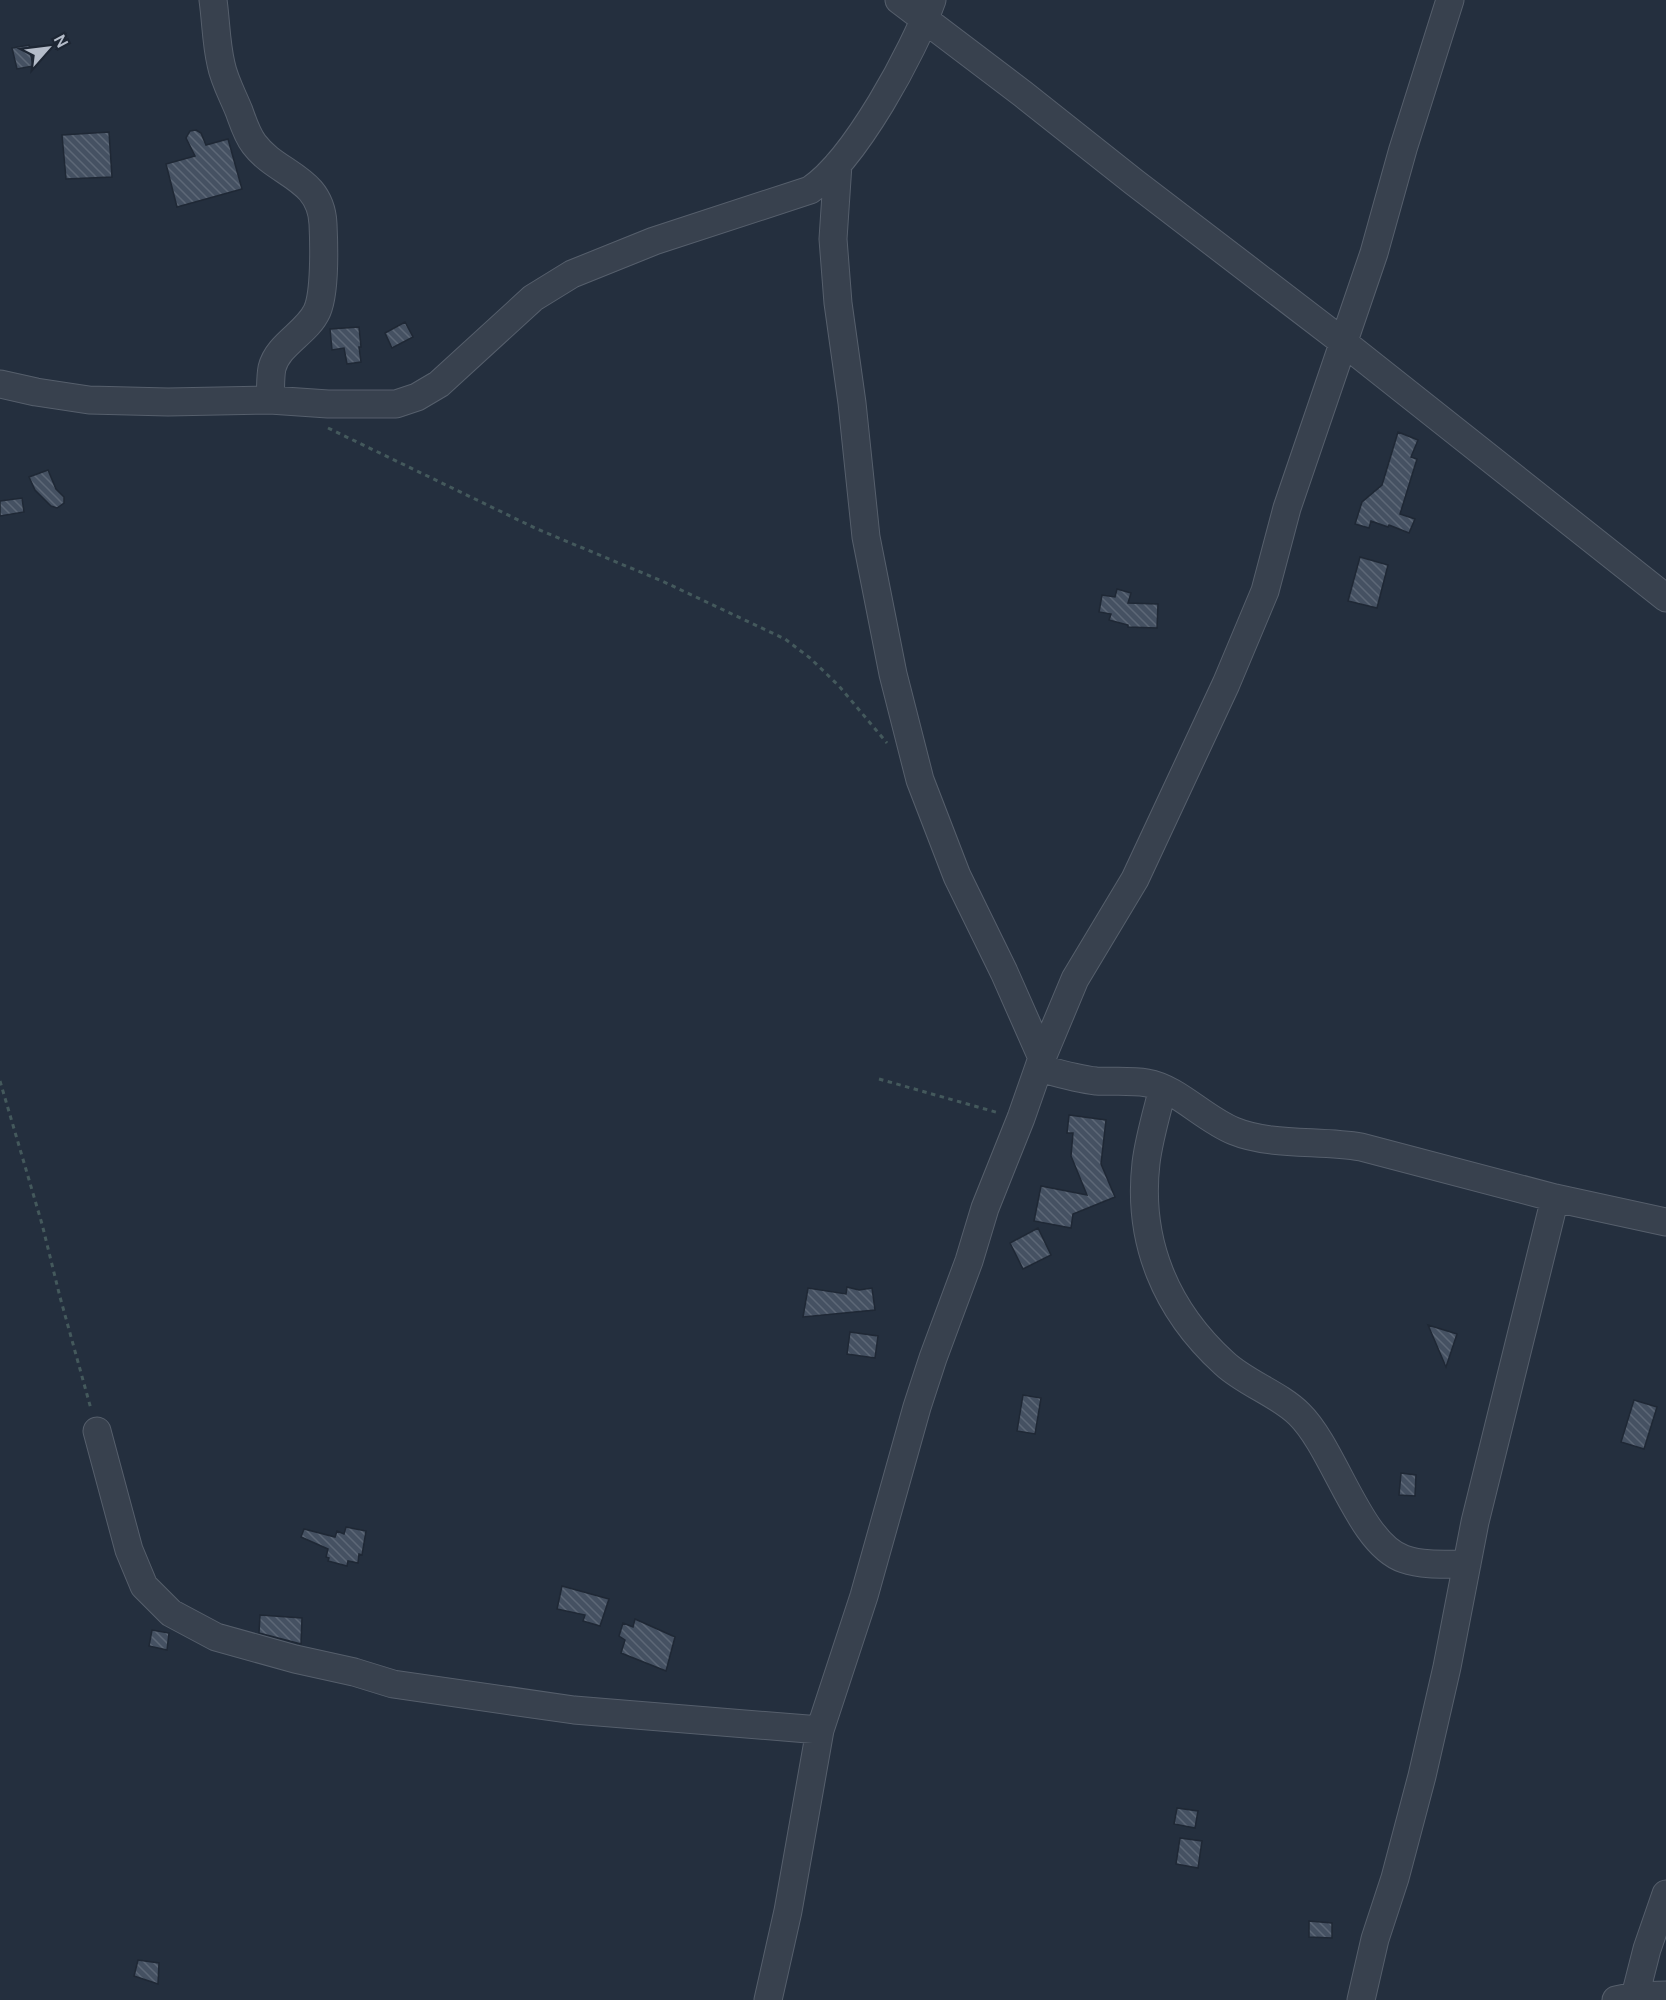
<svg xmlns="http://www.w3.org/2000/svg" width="1666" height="2000" font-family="Manrope,sans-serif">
<defs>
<pattern id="building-back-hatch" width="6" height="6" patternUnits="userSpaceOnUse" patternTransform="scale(1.5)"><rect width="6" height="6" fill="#455162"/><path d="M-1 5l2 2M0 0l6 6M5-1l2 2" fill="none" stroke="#5d6877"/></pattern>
</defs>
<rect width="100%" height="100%" fill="#242f3e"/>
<path fill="url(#building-back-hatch)" stroke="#1f2835" stroke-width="1.5" d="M29,45L33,66L17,69L12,48Z
M196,130L201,133L206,145L228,139L242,189L177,207L166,164L195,156L186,138L190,131Z
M109,132L112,177L66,179L62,135Z
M405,322L413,337L392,348L385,333Z
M359,327L361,347H359L361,362L347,364L344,348L332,350L330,329Z
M1398,432L1418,440L1411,457L1417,459L1400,514L1415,519L1409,533L1389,525L1388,527L1371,521L1369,528L1355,524L1362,502L1382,485Z
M48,470L56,489L64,497V503L57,508L51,506L35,490L29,477Z
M22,498L24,512L0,516V501Z
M1360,557L1388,565L1377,608L1348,601Z
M1117,589L1131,593L1128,603L1158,604L1157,628L1128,627V625L1109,620L1111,614L1099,612L1102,595L1115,597Z
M1069,1115L1106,1120L1101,1164L1115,1197L1073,1214L1071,1228L1034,1221L1041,1186L1087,1195L1071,1156L1073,1133H1067Z
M1038,1228L1051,1255L1023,1269L1010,1243Z
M847,1287L859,1290L872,1288L875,1310L803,1317L808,1288L846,1294Z
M1428,1325L1457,1334L1446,1367Z
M850,1332L878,1336L875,1358L847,1354Z
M1023,1395L1041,1398L1035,1434L1017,1431Z
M1634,1400L1657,1407L1644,1449L1621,1442Z
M1401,1473L1416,1475L1415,1496L1399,1495Z
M346,1527L366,1531L362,1555L359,1554L358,1563L348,1561L347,1566L328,1561L329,1558L326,1557L328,1549L301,1537L304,1529L335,1537L337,1531L344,1534Z
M562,1586L609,1599L600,1626L583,1621L585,1615L557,1609Z
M260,1615L302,1618L301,1644L259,1633Z
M635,1619L675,1637L666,1671L621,1653L625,1640L619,1636L623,1623L633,1627Z
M152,1630L169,1633L167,1650L149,1646Z
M1177,1808L1198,1811L1195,1828L1174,1824Z
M1180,1838L1202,1841L1198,1868L1176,1864Z
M1309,1921L1332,1923V1938L1309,1937Z
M138,1960L159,1963L158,1984L134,1976Z"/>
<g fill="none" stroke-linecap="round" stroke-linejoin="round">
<g stroke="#565f6c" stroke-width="29">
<path id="minor" d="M213,0C216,21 216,43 221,64C224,80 233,96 239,111C243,122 247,135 254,144C277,175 321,177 323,224C324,245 325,293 317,311C307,333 278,344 272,368C270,378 271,390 270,400
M899,0L1023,94L1134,182L1343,342L1666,598
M838,164L833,239L838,303L852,403L866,537L893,674L920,780L957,876L1004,972L1042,1058
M0,384L36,392L89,400L168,402L270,400L328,404H396L417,397L439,384L533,298L572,274L654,241L810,190C855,160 914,51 932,0
M1039,1068C1057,1073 1077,1079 1096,1081C1113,1082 1130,1080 1147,1083C1177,1088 1204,1119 1234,1131C1270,1146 1321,1140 1361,1147L1555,1198L1666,1222
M1163,1088C1157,1112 1149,1138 1146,1163C1137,1242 1166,1310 1224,1363C1245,1383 1279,1394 1299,1414C1335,1449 1359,1544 1404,1559C1424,1566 1446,1564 1467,1564
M97,1431L129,1550L144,1586L171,1613L216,1637L295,1659L354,1672L393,1684L574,1710L820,1730
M1635,1996L1647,1949L1666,1894
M768,2000L788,1911L820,1730L864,1596L917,1407L933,1358L969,1261L985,1208L1021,1118L1042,1058L1075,979L1135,879L1226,684L1265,591L1287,508L1374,253L1403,149L1450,0
M1361,2000L1375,1939L1395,1878L1422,1776L1447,1667L1475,1522L1555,1198
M1616,2000L1635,1996L1666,1995"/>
</g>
<path stroke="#44595c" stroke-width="3" stroke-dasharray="4.5 4.5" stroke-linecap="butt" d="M328,428L537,529L662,581L785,639L810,658L839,686L887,743
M879,1079L999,1113
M0,1081L42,1224L60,1297L91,1409"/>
<use href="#minor" stroke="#38414e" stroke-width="27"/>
</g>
<g transform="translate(48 48) rotate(62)" stroke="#1d2633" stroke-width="4.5" paint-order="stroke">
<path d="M0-4.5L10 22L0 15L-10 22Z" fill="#b4bcc9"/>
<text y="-9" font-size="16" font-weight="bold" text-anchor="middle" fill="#b4bcc9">N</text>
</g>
</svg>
